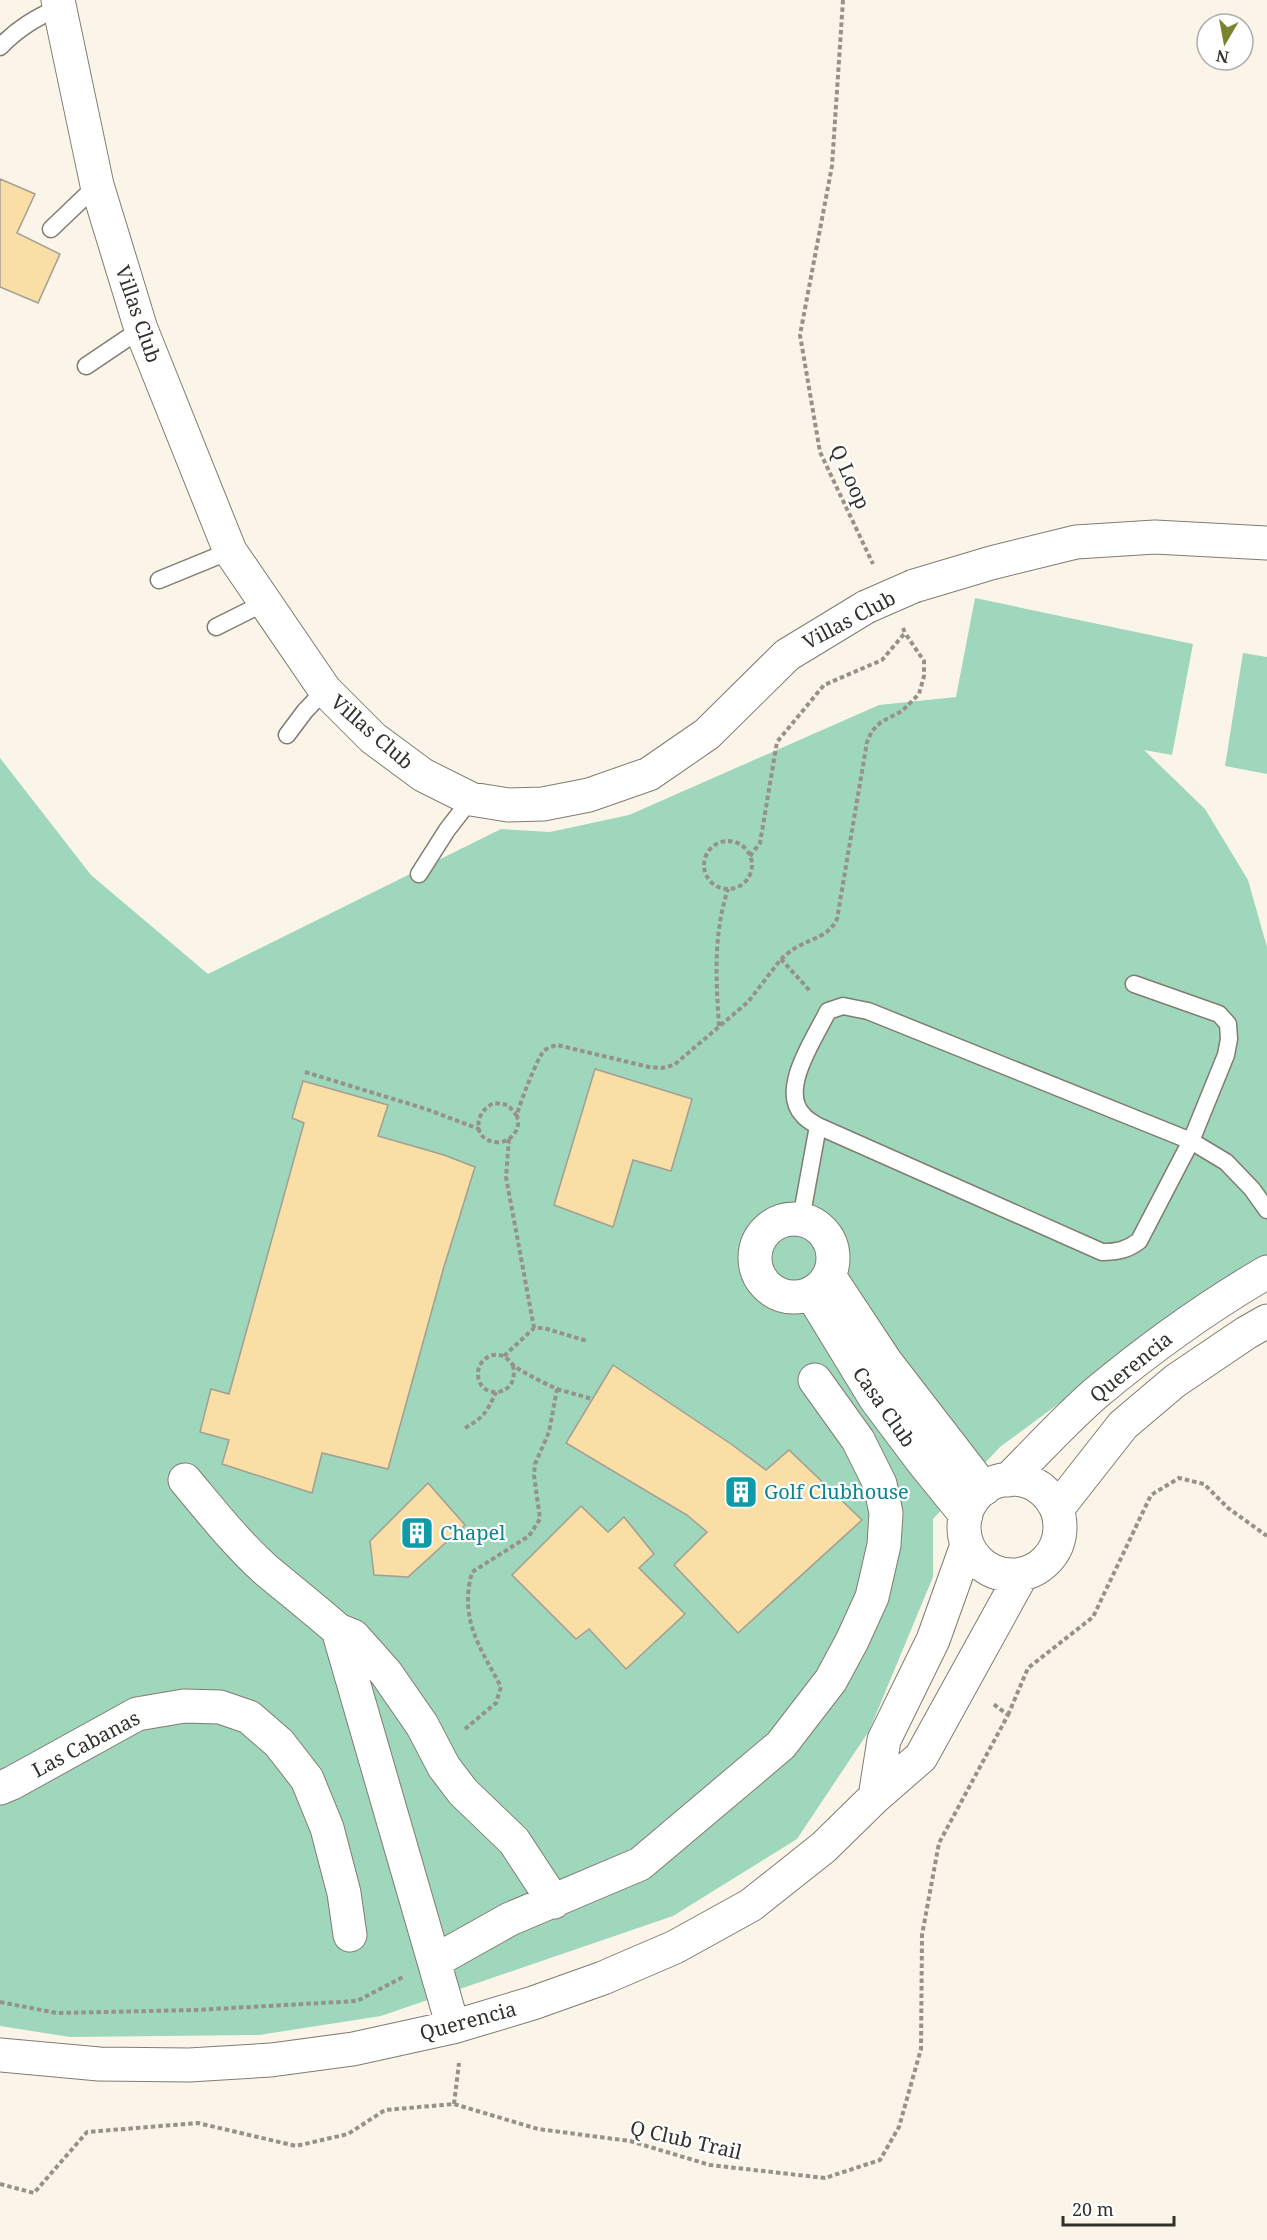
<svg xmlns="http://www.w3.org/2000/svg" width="1267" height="2240" font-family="'Noto Serif',serif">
<rect width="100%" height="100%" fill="#fbf5e9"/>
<path fill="#9ed7bb" d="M975,598L1193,644L1172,755L1144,750L1205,809L1248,880L1267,947V1258L1242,1268L1000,1447L933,1519V1577L869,1731L797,1839L673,1916L381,2016L259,2035L70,2037L0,2026V758L91,875L208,974L501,829L550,832L629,815L879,705L956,697Z
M1243,653L1267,657V774L1225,766Z"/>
<path fill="#f9dea6" stroke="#a39e92" stroke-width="1.5" d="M0,179L35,194L17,233L60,254L38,303L0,287Z
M595,1069L692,1099L671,1171L633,1160L613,1227L554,1205Z
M303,1081L388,1105L378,1136L444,1155L475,1167L443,1270L388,1469L322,1453L312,1493L222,1464L229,1440L200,1432L211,1389L229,1394L304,1123L292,1118Z
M613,1365L731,1444L766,1470L789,1450L862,1520L738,1633L674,1565L707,1532L687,1515L566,1443Z
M428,1483L465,1525L408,1577L374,1575L370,1541Z
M581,1506L608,1532L624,1517L654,1554L639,1568L685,1614L626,1669L589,1629L576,1639L512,1575Z"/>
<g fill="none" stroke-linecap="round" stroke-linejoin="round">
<g stroke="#817c71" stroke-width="19">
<path id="service" d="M0,47C18,28 36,18 59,7
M51,229L97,185
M86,366L141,329
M159,580L230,551
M216,627L264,603
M287,735L305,711L325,690
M419,874L447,830L471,799
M1134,984L1219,1014L1228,1024L1229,1039L1226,1055L1191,1141L1139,1241C1127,1250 1117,1252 1102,1252L818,1126C813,1123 807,1120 803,1115C778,1090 816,1036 828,1011L843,1006L868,1011L1191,1141L1226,1162L1252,1189L1267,1210
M801,1219L818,1126"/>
</g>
<g stroke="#817c71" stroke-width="35">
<path id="minor" d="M58,0L97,185L141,329L230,551L325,690L373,738L423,775L471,799L508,805L543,804L589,795L649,774L707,734L787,655L866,607
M914,586L991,563L1076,542L1155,537L1267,543
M755 1258a39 39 0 1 1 78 0a39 39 0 1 1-78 0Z
M829,1276L886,1362L984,1489
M811,1293L875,1398L923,1462L966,1515
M964 1527a48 48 0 1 1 96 0a48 48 0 1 1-96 0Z
M185,1480C211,1511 236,1543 266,1570C290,1590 314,1609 338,1630L453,2027
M1008,1480C1037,1451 1065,1420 1096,1393C1150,1348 1207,1307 1267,1272
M1057,1509L1123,1425L1175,1381L1246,1333L1267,1321
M338,1630L353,1636L386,1673L422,1725L444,1767L463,1792L514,1841L554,1902
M0,1788L12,1783L137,1714L184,1706L220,1707L249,1717L279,1743L307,1779L327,1828L344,1893L350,1935
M875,1797L884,1740L933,1640L967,1545
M435,1961L510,1919L640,1864L781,1745L831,1680L852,1641L872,1597L884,1545L886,1513L880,1484L858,1440L815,1380
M0,2055L99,2064L189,2065L271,2060L353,2049L453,2027L533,2003L603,1978L675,1947L751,1905L824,1847L875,1797L921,1757L1022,1574"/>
</g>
<path stroke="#96928a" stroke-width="4" stroke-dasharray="4.5 3" stroke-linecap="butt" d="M843,0L832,166L800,335L820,452L873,564
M704 865a24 24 0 1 1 48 0a24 24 0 1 1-48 0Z
M750,856L760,843L777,742L824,685L882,660L905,633L903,628
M781,959C786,955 791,950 797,947C813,938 829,936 837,919L867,742L872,731L881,722L902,711L919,694L924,676V661L905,633
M719,1026C716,977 713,936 728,889
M305,1072L426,1109L479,1129
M517,1116L508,1105L494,1103C475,1111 471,1139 495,1142C506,1144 517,1135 518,1124C518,1123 517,1116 517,1115C519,1105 538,1056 544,1051C547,1048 553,1046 557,1045L649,1067L662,1068L674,1065L748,1002L781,959L810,991
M509,1139L506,1177L534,1328
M504,1356L534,1328H544L587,1341
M557,1389L592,1399
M465,1428C484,1417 487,1412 496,1392
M1008,1715L1028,1668L1093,1617L1151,1495L1179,1478L1204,1484L1228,1508L1267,1536
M465,1729L496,1703L501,1687C480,1647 459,1620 472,1572L529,1536L540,1519L534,1475L535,1464L549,1432L557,1389C544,1383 530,1376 517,1368C511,1365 509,1358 503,1356C490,1351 477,1362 478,1375C479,1400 520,1398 513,1366
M0,2002L57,2013L196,2010L357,2001L403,1977
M454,2104L459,2063
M0,2184L34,2193L87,2132L198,2123L296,2146L348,2134L385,2110L454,2104L538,2129L630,2141L710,2165L825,2178L880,2160L899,2127L921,2049L922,1935L939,1843L1008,1715L992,1703"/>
<use href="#service" stroke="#fff" stroke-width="16"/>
<use href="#minor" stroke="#fff" stroke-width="33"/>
<g stroke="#817c71" stroke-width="35" stroke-linecap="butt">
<path id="minor-bridge" d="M866,607L914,586"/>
</g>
<use href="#minor-bridge" stroke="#fff" stroke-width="33"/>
</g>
<defs>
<g id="building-square" transform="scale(1.725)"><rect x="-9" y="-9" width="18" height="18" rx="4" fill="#0f9aa8" stroke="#fff"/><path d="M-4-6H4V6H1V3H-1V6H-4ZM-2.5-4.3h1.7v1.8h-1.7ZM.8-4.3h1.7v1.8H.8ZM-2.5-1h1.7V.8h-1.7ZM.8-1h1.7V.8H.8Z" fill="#fff"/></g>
</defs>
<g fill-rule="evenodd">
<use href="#building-square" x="741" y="1492"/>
<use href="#building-square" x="417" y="1533"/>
</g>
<g text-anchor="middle" stroke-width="4.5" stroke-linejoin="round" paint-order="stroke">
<g font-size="20" fill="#33312c" stroke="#fff">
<text transform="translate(138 314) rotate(71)" y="7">Villas Club</text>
<text transform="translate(850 477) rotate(66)" y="7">Q Loop</text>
<text transform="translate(849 620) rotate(-28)" y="7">Villas Club</text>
<text transform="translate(372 732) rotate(41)" y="7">Villas Club</text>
<text transform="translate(1131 1367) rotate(-39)" y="7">Querencia</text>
<text transform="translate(884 1407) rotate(55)" y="7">Casa Club</text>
<text transform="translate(86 1744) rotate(-28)" y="7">Las Cabanas</text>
<text transform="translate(468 2021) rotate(-15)" y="7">Querencia</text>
<text transform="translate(686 2140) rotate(13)" y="7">Q Club Trail</text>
</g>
<g font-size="20" fill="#0d838f" stroke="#fff" text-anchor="start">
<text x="764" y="1499">Golf Clubhouse</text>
<text x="440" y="1540">Chapel</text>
</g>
</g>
<g transform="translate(1225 42) rotate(190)"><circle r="28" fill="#ffffff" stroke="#adadab" stroke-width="1.5"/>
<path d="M0-4.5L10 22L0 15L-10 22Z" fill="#7a832f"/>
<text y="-9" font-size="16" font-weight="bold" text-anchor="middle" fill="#33312c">N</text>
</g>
<path d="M1063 2216v9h111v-9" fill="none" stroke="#33312c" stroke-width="3"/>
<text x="1072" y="2216" font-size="18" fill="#33312c" stroke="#ffffff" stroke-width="4.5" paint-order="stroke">20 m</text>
</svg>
